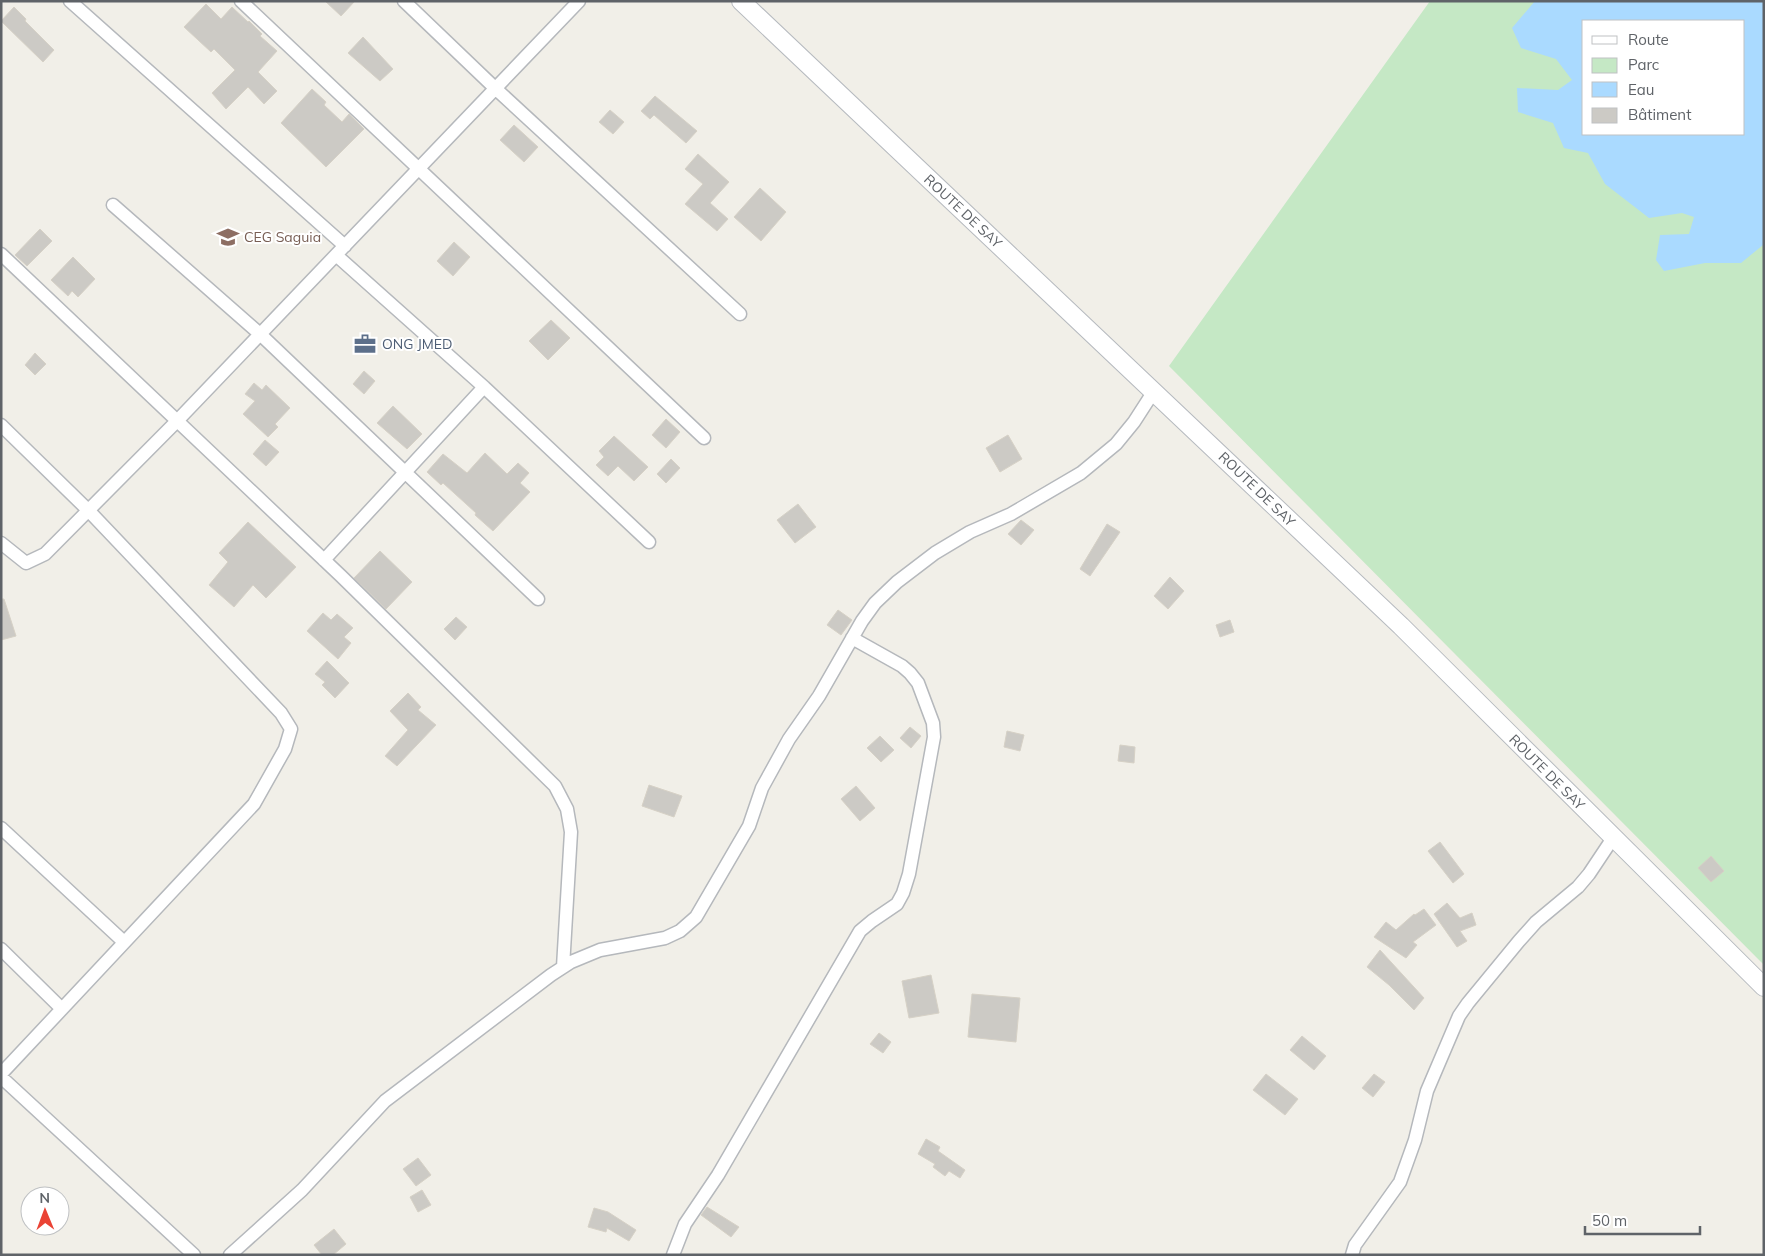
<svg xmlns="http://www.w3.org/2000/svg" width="1765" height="1256" font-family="Mulish,sans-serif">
<rect width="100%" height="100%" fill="#f1efe8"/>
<path fill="#c5e8c5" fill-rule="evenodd" d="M1430,1H1764V965L1169,366ZM1584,21H1744V134H1584Z"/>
<path fill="#aadaff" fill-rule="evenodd" d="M1535,1H1764L1763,245L1741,263H1705L1664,271L1656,260L1660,235L1689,234L1694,217L1682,213L1649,218L1605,184L1588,153L1564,148L1553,123L1518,112L1517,88L1558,90L1572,80L1556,59L1521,48L1512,28ZM1584,21H1744V134H1584Z"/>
<path fill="#cccac5" stroke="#d6d1c6" d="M325,1H355L341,16Z
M206,4L221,19L232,7L248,22L249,21L262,34L260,36L277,51L258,72L277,91L264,104L248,87L226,109L212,93L235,70L214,49L211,52L184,27Z
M14,7L26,19L25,21L54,50L43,62L1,21Z
M363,37L393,69L380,81L348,53Z
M312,89L326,102L324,105L342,122L349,114L364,129L326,167L281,123Z
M655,96L697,131L686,143L654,115L650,119L641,111Z
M610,110L624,122L613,134L599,122Z
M514,125L538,147L524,162L500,140Z
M698,154L729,182L710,203L728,219L717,231L685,204L703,184L685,169Z
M760,188L786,212L761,241L734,217Z
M40,229L52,241L27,266L15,255Z
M454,242L470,257L453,276L437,261Z
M73,257L95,279L78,297L72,291L68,296L51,280Z
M551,320L570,338L548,360L529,341Z
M35,353L46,364L35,375L25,365Z
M364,371L375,381L364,394L353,384Z
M254,383L262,390L266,385L290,408L275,424L278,427L268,437L243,414L255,401L245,394Z
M393,406L422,434L407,449L377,423Z
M666,419L680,432L666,448L652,435Z
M1008,435L1022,459L1000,472L986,448Z
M614,436L648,467L634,481L618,466L608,476L596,465L604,457L599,451Z
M265,440L279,452L266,466L253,454Z
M485,453L507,474L518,463L529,473L520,483L530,492L493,531L475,515L476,513L443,483L441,485L427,472L443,454L467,473Z
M671,459L680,468L666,483L657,474Z
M798,504L816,527L795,543L777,520Z
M1021,520L1034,530L1021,545L1008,534Z
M248,522L296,567L266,598L253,585L234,607L209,585L228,562L219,553Z
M1107,524L1120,532L1090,576L1080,569Z
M380,551L412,582L386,609L354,578Z
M1170,577L1184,591L1168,609L1154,596Z
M1,599H4L16,636L1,640Z
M838,610L852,620L841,635L827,625Z
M323,613L331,620L337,614L353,628L344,637L351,643L338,659L307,631Z
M456,617L467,627L455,640L444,629Z
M1230,620L1234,632L1220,637L1216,625Z
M327,661L349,683L335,698L322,685L325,682L315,674Z
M408,693L421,707L418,710L436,725L397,766L385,756L408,730L390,711Z
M910,727L921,736L911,748L900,738Z
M1007,731L1024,735L1020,751L1004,747Z
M880,736L894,750L881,762L867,748Z
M1120,745L1135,747L1134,763L1118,761Z
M649,785L682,796L674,817L642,806Z
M856,786L875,808L860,821L841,799Z
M1440,842L1464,874L1453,883L1428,851Z
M1711,856L1724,871L1711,882L1698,868Z
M1447,903L1460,918L1472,913L1476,925L1460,931L1467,941L1457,947L1434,914Z
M1424,909L1436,925L1413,942L1417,945L1406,958L1374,937L1386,922L1396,930L1414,914L1415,915Z
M1380,950L1424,998L1414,1010L1389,985L1367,967Z
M931,975L939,1013L909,1018L902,981Z
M972,994L1020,998L1016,1042L968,1037Z
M879,1033L891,1042L883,1053L870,1044Z
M1302,1036L1326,1056L1314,1070L1290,1050Z
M1266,1074L1298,1099L1285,1115L1253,1090Z
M1374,1074L1385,1082L1373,1097L1362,1088Z
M926,1139L940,1147L938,1151L965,1170L960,1178L949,1171L945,1176L933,1167L935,1164L918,1154Z
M418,1158L431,1175L416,1186L403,1169Z
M422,1190L431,1205L418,1212L410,1197Z
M707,1207L739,1227L731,1237L701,1215Z
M594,1208L608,1212L636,1230L629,1241L607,1228L606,1232L588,1227Z
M334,1229L346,1244L333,1255H322L314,1245Z"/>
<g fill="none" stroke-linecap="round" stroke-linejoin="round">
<g stroke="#b5b8bc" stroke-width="15">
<path id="minor" d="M70,1L345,246
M241,1L704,438
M404,1L496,89L740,314
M113,205L260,334L538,599
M1,254L341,576L555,786L567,809L571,832L563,967
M336,255L484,387L649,542
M1,425L89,511L281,713L291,729L285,749L254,804L1,1074
M1,543L26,563L45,554L177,421L579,1
M324,560L484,387
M1,828L124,942
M1,949L62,1009
M1,1077L194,1255
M230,1255L302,1190L385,1101L551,975L571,962L600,950L665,938L680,931L696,917L749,826L762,788L789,739L819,696L862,621L875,603L897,582L935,553L970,532L1011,514L1081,473L1116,444L1134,422L1154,391
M673,1255L685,1224L718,1175L860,931L872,921L897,904L903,893L909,874L934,737L933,723L918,683L910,673L902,666L852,638
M1352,1255L1355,1245L1400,1182L1415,1140L1427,1091L1459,1016L1468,1003L1519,941L1536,922L1578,887L1589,874L1613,838"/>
</g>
<g stroke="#b6babf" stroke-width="20">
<path id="secondary" d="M741,1L1401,626L1764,987"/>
</g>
<use href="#minor" stroke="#fff" stroke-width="12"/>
<use href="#secondary" stroke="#fff" stroke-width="18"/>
</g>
<defs>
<g id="school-bare" transform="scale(1.725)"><path d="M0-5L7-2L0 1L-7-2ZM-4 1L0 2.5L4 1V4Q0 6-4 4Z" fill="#8d6e63" stroke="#fff" stroke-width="2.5" paint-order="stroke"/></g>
<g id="office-bare" transform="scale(1.725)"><path d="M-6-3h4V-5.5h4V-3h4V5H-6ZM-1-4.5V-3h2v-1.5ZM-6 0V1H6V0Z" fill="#5c6f8a" stroke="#fff" stroke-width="2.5" paint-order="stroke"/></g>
</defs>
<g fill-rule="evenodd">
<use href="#school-bare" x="228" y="237"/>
<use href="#office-bare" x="365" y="344"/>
</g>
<g text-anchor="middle" stroke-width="4" stroke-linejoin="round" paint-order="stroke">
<g font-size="14" fill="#5f6368" stroke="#fff">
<text transform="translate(963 211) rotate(43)" y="5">ROUTE DE SAY</text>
<text transform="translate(1257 489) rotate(44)" y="5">ROUTE DE SAY</text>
<text transform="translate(1547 772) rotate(45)" y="5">ROUTE DE SAY</text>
</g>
<g font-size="14" fill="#785e54" stroke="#fff" text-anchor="start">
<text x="244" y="242">CEG Saguia</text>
</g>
<g font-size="14" fill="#4e5e75" stroke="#fff" text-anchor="start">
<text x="382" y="349">ONG JMED</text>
</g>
</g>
<rect width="1765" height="1256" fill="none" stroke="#5f6368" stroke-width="5"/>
<rect x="1582" y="20" width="162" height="115" fill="#ffffff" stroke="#bfc1c3"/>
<rect x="1592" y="36" width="25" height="8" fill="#ffffff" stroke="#bfc1c3"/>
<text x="1628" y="45" font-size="15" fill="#5f6368">Route</text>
<rect x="1592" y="58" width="25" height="15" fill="#c5e8c5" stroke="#bfc1c3"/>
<text x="1628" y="70" font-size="15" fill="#5f6368">Parc</text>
<rect x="1592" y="82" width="25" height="15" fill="#aadaff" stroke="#bfc1c3"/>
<text x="1628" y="95" font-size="15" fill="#5f6368">Eau</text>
<rect x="1592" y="108" width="25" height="15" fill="#cccac5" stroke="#bfc1c3"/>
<text x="1628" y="120" font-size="15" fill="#5f6368">Bâtiment</text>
<g transform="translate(45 1211) rotate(359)"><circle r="24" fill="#ffffff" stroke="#bfc1c3"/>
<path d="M0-4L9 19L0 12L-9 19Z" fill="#ea4335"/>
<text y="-8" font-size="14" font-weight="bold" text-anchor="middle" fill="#5f6368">N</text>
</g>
<path d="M1585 1226v8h115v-8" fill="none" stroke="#5f6368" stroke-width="2.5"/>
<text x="1592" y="1226" font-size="15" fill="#5f6368" stroke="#ffffff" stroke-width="4" paint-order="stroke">50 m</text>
</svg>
